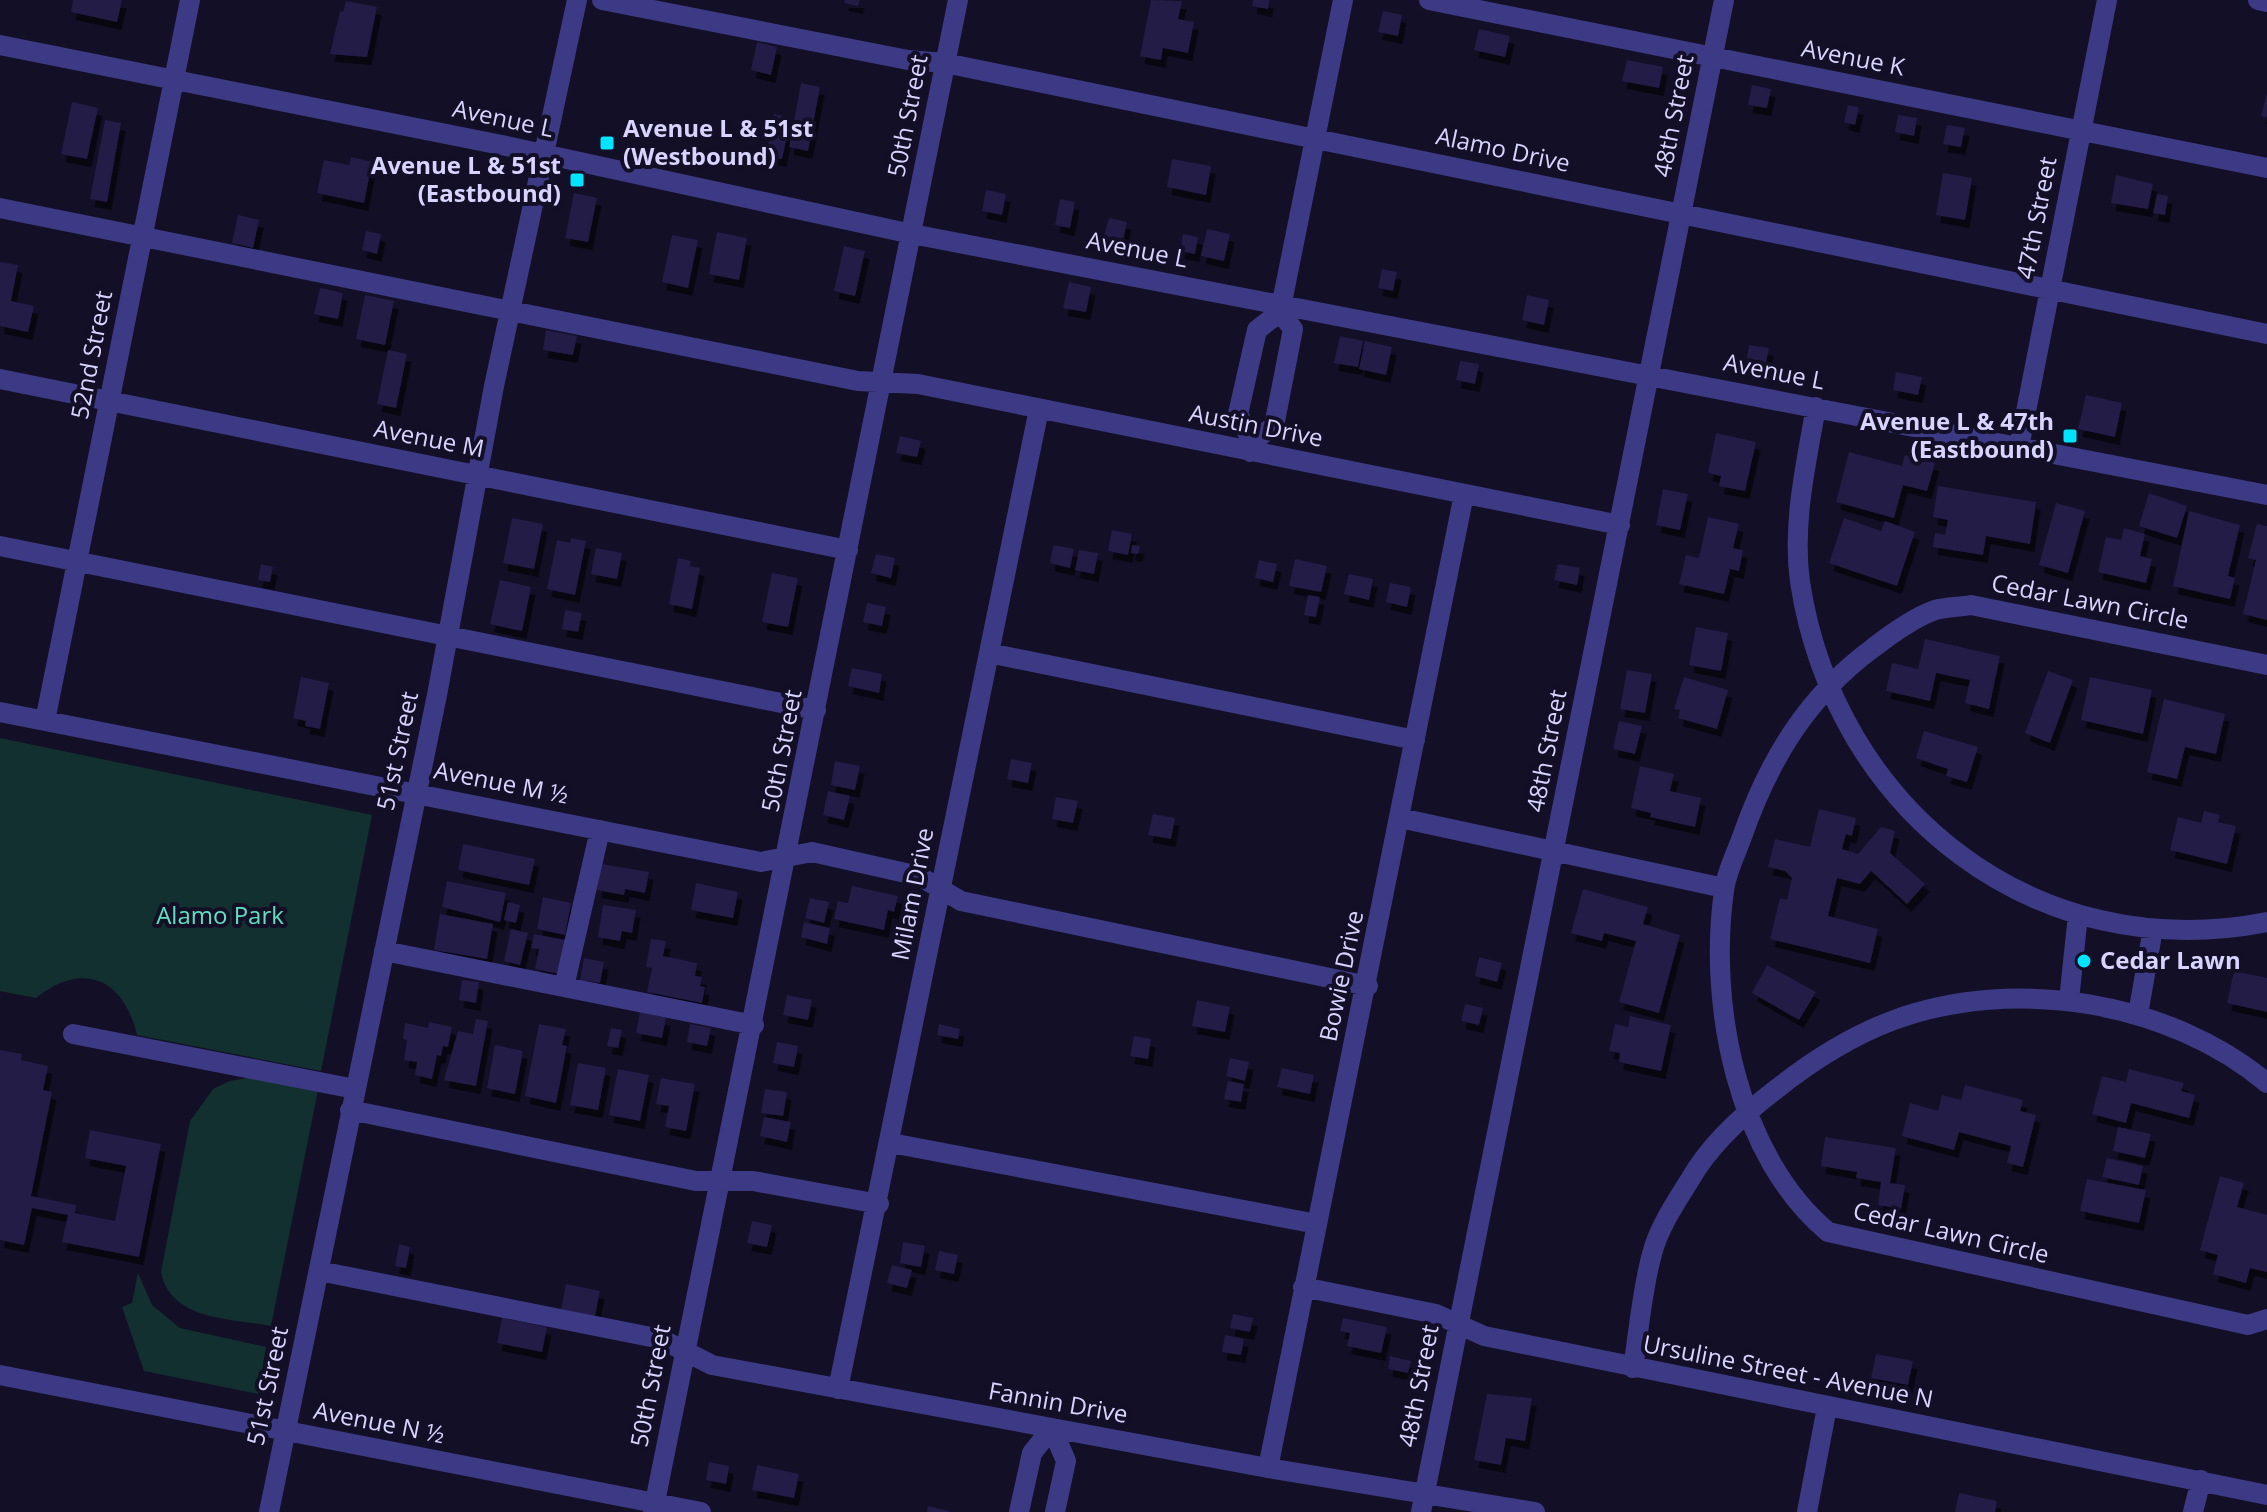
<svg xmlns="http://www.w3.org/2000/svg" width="2267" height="1512" font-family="'Open Sans',sans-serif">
<defs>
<filter id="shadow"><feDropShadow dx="4.5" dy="8" stdDeviation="0" flood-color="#0009"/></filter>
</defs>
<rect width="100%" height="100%" fill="#130f26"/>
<path fill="#12302f" d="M0,738L372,815L321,1071L137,1035C124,979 83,960 36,998L0,991Z
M253,1077L318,1090L271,1326C230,1318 171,1321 161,1272L190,1121L213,1089L230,1081Z
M138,1273L152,1305L180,1328L266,1347L258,1394L144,1371L122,1307L132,1303Z"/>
<path fill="#241b47" filter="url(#shadow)" d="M73,0H122L117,22L71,12Z
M845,0H860L858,6L844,3Z
M1151,0L1182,1L1178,19L1194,22L1188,53L1163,48L1161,60L1140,56Z
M1253,0H1269L1268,9L1252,6Z
M346,1L377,7L367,57L330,54L340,11L343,12Z
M1383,11L1402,15L1398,36L1378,32Z
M1479,29L1510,36L1505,57L1474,50Z
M757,42L777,47L771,75L751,70Z
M1627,60L1663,67L1659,88L1622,81Z
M801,83L820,87L808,151L789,147Z
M1752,85L1771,89L1767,108L1748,105Z
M2267,93V117L2261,116Z
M72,102L98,108L87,159L61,154Z
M1848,105L1859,107L1855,125L1844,122Z
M774,114L791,118L782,159L766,156Z
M1898,115L1917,118L1914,136L1895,132Z
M105,120L121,123L107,202L90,199Z
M1947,125L1965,128L1961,147L1943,144Z
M351,157L372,162L364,203L317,193L324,160L349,165Z
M1172,159L1211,166L1206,195L1167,187Z
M1943,173L1972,178L1965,220L1936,215Z
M2116,175L2153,184L2148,209L2111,203Z
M986,190L1006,194L1002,215L982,211Z
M574,193L597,198L588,242L565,238Z
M2157,194L2168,196L2165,215L2153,213Z
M1060,199L1075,202L1070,228L1055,225Z
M238,215L259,220L253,248L232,243Z
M1109,218L1127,222L1123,240L1104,236Z
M1207,229L1230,234L1224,261L1201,256Z
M366,231L381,234L377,254L362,250Z
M717,232L747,238L739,280L709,274Z
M1183,234L1198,237L1195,254L1180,251Z
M672,235L698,240L688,288L662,282Z
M844,246L865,251L855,296L834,291Z
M0,262L18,265L11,301L34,306L28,332L0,326Z
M1382,269L1397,272L1393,291L1378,288Z
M1069,282L1091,287L1086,312L1063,308Z
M320,288L343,293L338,319L314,314Z
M365,295L394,301L385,345L356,339Z
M1527,295L1549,300L1544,325L1522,320Z
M546,330L577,336L573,355L543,350Z
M1340,336L1363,341L1358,367L1334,363Z
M1365,341L1392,347L1386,375L1359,369Z
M1749,345L1769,348L1765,368L1746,365Z
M388,350L407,354L396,408L377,404Z
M1460,361L1479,364L1475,384L1456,380Z
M1896,372L1922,377L1918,395L1893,390Z
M2086,395L2122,403L2115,437L2078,429Z
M1716,433L1756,442L1745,491L1719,486L1721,476L1708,473Z
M900,436L921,441L917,457L896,453Z
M1849,452L1902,466L1905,455L1935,463L1927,491L1903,485L1894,518L1836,502Z
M1938,486L2036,502L2030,544L1986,536L1983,555L1933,547L1935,533L1945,535L1948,520L1933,517Z
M1663,489L1688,494L1680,530L1656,525Z
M2149,493L2187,506L2177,538L2139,526Z
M2056,503L2085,511L2068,573L2039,565Z
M2189,511L2240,525L2228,576L2235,578L2230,599L2173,586Z
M1708,517L1739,524L1733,548L1743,550L1739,571L1730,569L1724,594L1679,584L1686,555L1699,558Z
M512,518L543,524L534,569L503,563Z
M1844,518L1881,531L1885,521L1915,532L1897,586L1829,563Z
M2257,524L2267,526V620L2243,614L2256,560L2248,558Z
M2124,528L2145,534L2140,556L2152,559L2146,583L2098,572L2106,537L2121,540Z
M1112,530L1132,534L1128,555L1108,551Z
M571,538L586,541L575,595L547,589L557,540L570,543Z
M1053,545L1074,549L1070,568L1050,563Z
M1132,545L1140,546L1138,554L1131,553Z
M596,548L622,553L617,579L591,574Z
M1079,550L1098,553L1094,574L1075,570Z
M876,554L895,558L891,578L871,573Z
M678,558L691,561L690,566L700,568L692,609L669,604Z
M1295,559L1327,566L1321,592L1289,586Z
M1259,560L1277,564L1273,582L1255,578Z
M261,564L273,567L270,582L258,580Z
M1558,564L1580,568L1577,585L1554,580Z
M772,573L798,578L788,627L762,622Z
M1349,574L1373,579L1369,600L1344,594Z
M500,580L531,587L522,631L490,624Z
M1390,583L1411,587L1407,607L1386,602Z
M1308,595L1320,597L1316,617L1304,615Z
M867,603L886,607L882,626L863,622Z
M565,610L582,613L578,632L562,629Z
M1696,627L1728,633L1721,671L1689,665Z
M1925,639L2000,656L1989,709L1965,703L1970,680L1936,673L1930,701L1886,691L1892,663L1918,669Z
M852,668L882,674L879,693L848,686Z
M1627,670L1652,674L1645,713L1620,709Z
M2048,671L2073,680L2050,743L2025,733Z
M301,677L329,683L320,729L305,726L306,721L293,718Z
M1684,677L1728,690L1717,729L1678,718L1680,710L1674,709Z
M2090,677L2152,690L2143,734L2081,720Z
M2164,699L2225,714L2216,754L2185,747L2177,779L2147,772Z
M1619,721L1642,726L1635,754L1613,749Z
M1924,731L1978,747L1967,782L1946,776L1948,769L1916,758Z
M1011,759L1032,763L1028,783L1007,779Z
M835,761L860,766L855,790L831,785Z
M1640,766L1674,774L1670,791L1701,798L1695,827L1650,817L1651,813L1631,808Z
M828,791L850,796L844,820L823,815Z
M1056,797L1078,801L1073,823L1052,819Z
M1819,809L1856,818L1852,836L1846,834L1842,849L1858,854L1881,827L1895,831L1890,853L1925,884L1907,904L1871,871L1860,884L1837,878L1828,916L1878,929L1870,963L1770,939L1780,898L1787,900L1792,878L1785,871L1768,867L1775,839L1810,847Z
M2204,811L2220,815L2218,822L2236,826L2227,864L2170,850L2178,817L2201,823Z
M1153,814L1175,818L1171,839L1148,835Z
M463,844L535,859L529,885L458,870Z
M601,864L649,872L645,893L625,889L624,895L597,890Z
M447,881L506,893L500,922L442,907Z
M696,883L738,892L733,918L691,910Z
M852,886L898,896L894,912L888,910L884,930L834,919L838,901L848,903Z
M1583,889L1648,907L1643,924L1680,935L1659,1013L1619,1002L1636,941L1604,933L1602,941L1571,933Z
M543,897L571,903L565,935L537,929Z
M810,898L829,902L824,923L805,918Z
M508,902L520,905L516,923L504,920Z
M603,905L636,910L632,933L622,931L620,941L598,937Z
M440,914L493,924L487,959L434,950Z
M804,922L830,928L827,944L801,937Z
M511,929L528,933L520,965L504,961Z
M534,934L566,940L559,974L535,969L539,949L531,948Z
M651,939L666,941L663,956L697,963L695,976L702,977L700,986L705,987L702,1003L647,992L652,968L646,967Z
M1479,957L1502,963L1497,982L1475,976Z
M584,958L604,962L600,983L580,980Z
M1767,965L1816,992L1799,1020L1752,993Z
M2234,971L2267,978V1012L2227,1003Z
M462,980L479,982L476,1003L459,1000Z
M787,995L812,1000L808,1020L783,1015Z
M1197,1000L1230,1007L1225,1032L1192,1026Z
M1465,1004L1483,1008L1479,1025L1461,1021Z
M640,1012L666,1018L662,1038L636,1033Z
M1630,1016L1671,1025L1661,1071L1619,1062L1620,1053L1609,1051L1615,1024L1628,1027Z
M476,1019L488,1021L476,1086L444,1080L458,1031L473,1034Z
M429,1022L452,1027L448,1047L443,1046L441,1056L437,1055L432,1079L415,1075L417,1062L404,1060L407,1040L403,1039L405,1023L428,1028Z
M539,1024L566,1029L562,1045L567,1046L556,1103L525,1096Z
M690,1024L711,1028L707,1046L687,1042Z
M939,1024L960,1029L958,1039L937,1035Z
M611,1028L622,1030L618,1048L607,1046Z
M1134,1036L1151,1039L1148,1059L1130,1056Z
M777,1042L798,1046L794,1067L773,1063Z
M495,1045L523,1051L515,1094L487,1088Z
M0,1050L22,1054L21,1060L48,1066L43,1090L52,1092L31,1196L76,1205L75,1213L115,1221L126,1166L85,1158L90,1130L161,1144L139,1257L62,1242L68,1215L32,1208L24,1245L0,1240Z
M1230,1058L1249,1062L1245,1081L1226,1076Z
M578,1063L606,1068L598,1110L570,1105Z
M1282,1068L1314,1075L1310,1094L1277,1087Z
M618,1069L649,1075L640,1121L609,1115Z
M2129,1069L2184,1083L2181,1091L2195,1095L2189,1118L2131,1103L2126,1123L2092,1114L2102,1076L2126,1082Z
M661,1078L695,1084L686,1131L665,1127L669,1106L656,1104Z
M1228,1081L1244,1084L1241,1102L1224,1099Z
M1965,1085L2023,1100L2020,1111L2036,1115L2023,1167L2007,1163L2011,1146L1959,1132L1954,1150L1902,1136L1910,1103L1938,1111L1942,1095L1961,1100Z
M765,1089L787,1092L783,1116L761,1113Z
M764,1117L791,1122L787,1142L760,1136Z
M2118,1127L2151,1134L2145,1158L2113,1151Z
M1825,1137L1896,1148L1890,1183L1905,1185L1901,1209L1878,1205L1881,1182L1856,1178L1857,1172L1821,1166Z
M2107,1158L2143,1166L2139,1185L2102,1177Z
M2220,1176L2244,1183L2237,1207L2267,1215V1272L2250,1268L2246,1283L2213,1274L2218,1255L2200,1250Z
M2087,1179L2146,1190L2139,1223L2080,1211Z
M752,1221L772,1225L767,1247L747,1243Z
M903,1242L925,1246L921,1267L900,1263Z
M399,1244L410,1247L406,1268L395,1266Z
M939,1251L958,1255L954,1274L935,1270Z
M892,1265L912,1270L907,1288L887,1283Z
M566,1284L600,1291L595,1316L561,1309Z
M1233,1314L1253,1318L1250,1332L1230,1328Z
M502,1318L547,1327L542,1352L497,1343Z
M1343,1318L1387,1327L1381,1353L1347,1346L1350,1333L1340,1331Z
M1225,1335L1244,1339L1241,1355L1222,1352Z
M1876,1354L1913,1361L1908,1385L1871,1378Z
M1390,1356L1411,1361L1408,1373L1388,1369Z
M1487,1394L1532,1398L1525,1441L1506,1438L1501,1465L1474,1460Z
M709,1462L729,1466L726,1484L706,1480Z
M757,1465L799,1474L794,1498L752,1490Z
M1959,1493L1997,1501L1995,1512H1955Z
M928,1506L949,1511V1512H927Z"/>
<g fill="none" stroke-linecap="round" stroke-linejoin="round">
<path stroke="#3d3a85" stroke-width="20" d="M602,0L908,60L945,63L2267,334
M1429,0L2267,168
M2258,0L2267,2
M0,45L511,147L912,234L2267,495
M0,208L858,381L918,384L1620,525
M0,379L848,550
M1816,407C1806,464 1792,524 1800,582C1835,810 2036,968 2267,922
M1252,442L1274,426L1293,329L1280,312
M2019,447L2107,0
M1250,452L1252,442L1238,414L1257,330L1280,312L1343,0
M0,546L816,710
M989,653L1415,740
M2267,665L1971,605C1960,607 1946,607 1935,610C1913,618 1891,634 1873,648C1808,696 1770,758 1743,834C1737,852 1726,872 1724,891C1708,1004 1737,1156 1828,1232L2248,1325L2267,1319
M0,712L761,862L812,852L919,876L961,901L1368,986
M45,721L190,0
M1400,818L1724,888
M384,951L754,1025
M564,987L600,830
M2069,1000L2078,915
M2138,1014L2153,929
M73,1034L355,1089
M350,1110L696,1181H753L879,1204
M891,1143L1317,1224
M319,1271L661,1339L712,1365L1268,1468L1535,1512
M1303,1287L1436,1314L1484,1336L2267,1495
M1633,1368C1639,1330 1642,1290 1652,1254C1658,1229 1677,1200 1691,1178C1710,1145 1744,1114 1774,1091C1809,1063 1851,1036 1894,1020C2014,976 2169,1001 2267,1083
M0,1375L701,1512
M838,1389L1039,409
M1268,1468L1464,494
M269,1512L437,695L494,386L577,0
M653,1512L958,0
M1019,1512L1032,1453L1052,1428L1066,1461L1055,1512
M1421,1512L1724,0
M1807,1512L1827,1407
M2193,1512L2201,1480"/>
</g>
<g fill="#00e5ff" stroke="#130f26" stroke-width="3">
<rect x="599" y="135" width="16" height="16" rx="4"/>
<rect x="569" y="172" width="16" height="16" rx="4"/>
<rect x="2062" y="428" width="16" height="16" rx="4"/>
<circle cx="2084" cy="961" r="8"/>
</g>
<g text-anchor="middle" stroke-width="8" stroke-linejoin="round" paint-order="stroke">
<g font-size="24" fill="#d9d4ff" stroke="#130f26">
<text transform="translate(1853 58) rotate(11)" y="8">Avenue K</text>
<text transform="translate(908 116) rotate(-79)" y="8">50th Street</text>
<text transform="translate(1674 116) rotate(-79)" y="8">48th Street</text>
<text transform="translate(503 119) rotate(12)" y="8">Avenue L</text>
<text transform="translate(1503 150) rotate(12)" y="8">Alamo Drive</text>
<text transform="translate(2037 218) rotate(-79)" y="8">47th Street</text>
<text transform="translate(1137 250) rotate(11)" y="8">Avenue L</text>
<text transform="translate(92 355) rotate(-79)" y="8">52nd Street</text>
<text transform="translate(1774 372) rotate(11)" y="8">Avenue L</text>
<text transform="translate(1256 426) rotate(11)" y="8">Austin Drive</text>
<text transform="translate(429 439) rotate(11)" y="8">Avenue M</text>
<text transform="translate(2090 602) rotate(11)" y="8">Cedar Lawn Circle</text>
<text transform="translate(398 751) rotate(-78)" y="8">51st Street</text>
<text transform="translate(782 751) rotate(-79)" y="8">50th Street</text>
<text transform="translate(1547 751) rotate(-79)" y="8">48th Street</text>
<text transform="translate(501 783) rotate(11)" y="8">Avenue M ½</text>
<text transform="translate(913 894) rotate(-79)" y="8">Milam Drive</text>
<text transform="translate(1342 976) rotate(-78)" y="8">Bowie Drive</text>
<text transform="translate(1951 1233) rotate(13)" y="8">Cedar Lawn Circle</text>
<text transform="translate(1788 1372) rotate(11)" y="8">Ursuline Street - Avenue N</text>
<text transform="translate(268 1386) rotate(-78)" y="8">51st Street</text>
<text transform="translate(651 1386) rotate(-79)" y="8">50th Street</text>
<text transform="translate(1419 1386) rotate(-79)" y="8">48th Street</text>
<text transform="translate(1058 1403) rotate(10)" y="8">Fannin Drive</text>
<text transform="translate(379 1423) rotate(11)" y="8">Avenue N ½</text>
</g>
<g font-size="24" font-weight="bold" fill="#d9d4ff" stroke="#130f26" text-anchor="start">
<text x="623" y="137">Avenue L &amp; 51st<tspan x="623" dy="28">(Westbound)</tspan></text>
<text x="561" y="174" text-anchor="end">Avenue L &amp; 51st<tspan x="561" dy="28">(Eastbound)</tspan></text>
<text x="2054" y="430" text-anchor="end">Avenue L &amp; 47th<tspan x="2054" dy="28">(Eastbound)</tspan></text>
<text x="2100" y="969">Cedar Lawn</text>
</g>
<g font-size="24" fill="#5fe0c0" stroke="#130f26">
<text x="220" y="924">Alamo Park</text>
</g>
</g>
</svg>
